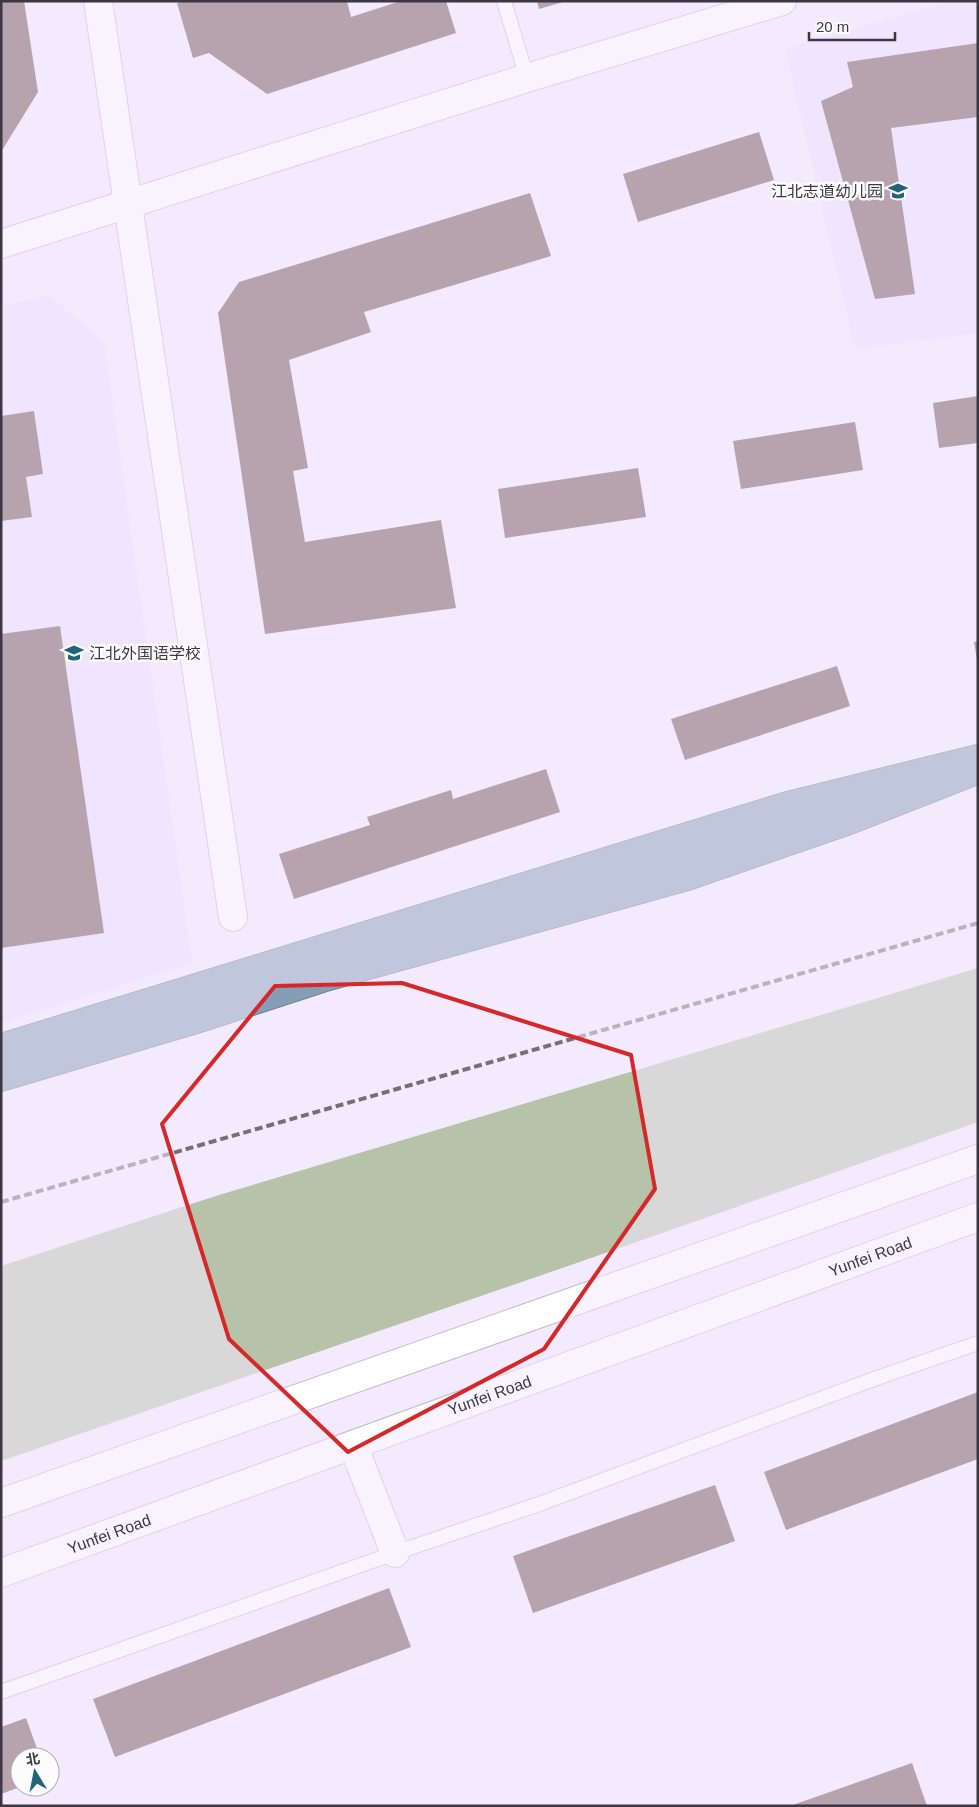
<svg xmlns="http://www.w3.org/2000/svg" width="979" height="1807" font-family="Helvetica,'Noto Sans SC',sans-serif">
<rect width="100%" height="100%" fill="#f3eafd"/>
<path fill="#eddffe" d="M951,1H978V333L855,349L785,49Z
M50,296L104,342L192,963L1,1023V307L17,302Z"/>
<path fill="#b6c3a9" d="M978,968V1122L571,1265L1,1461V1266L219,1195Z"/>
<path fill="#849eb6" stroke="#6f7f94" d="M978,744V785L853,834L691,890L329,991L200,1033L1,1092V1033L784,792Z"/>
<path fill="#704f4d" d="M1,1H24L38,92L1,152Z
M184,1H347L351,17L401,1H446L456,33L267,94L209,53L193,58L177,3Z
M537,1H563V2L539,9Z
M978,43V117L891,128L915,294L875,299L821,101L853,87L847,62Z
M759,132L774,180L638,222L623,174Z
M530,193L551,256L364,312L371,332L289,360L308,468L293,471L305,542L441,520L456,608L265,634L218,313L239,282Z
M978,396V443L939,448L933,403Z
M34,411L43,474L26,477L32,517L1,521V416Z
M855,422L863,470L741,489L733,441Z
M638,468L646,517L505,538L498,489Z
M60,626L104,933L1,948V634Z
M978,641V660H977L974,642Z
M837,666L850,706L685,760L671,719Z
M546,769L560,812L294,899L279,854L370,825L367,817L451,790L453,799Z
M978,1392V1459L786,1530L764,1472Z
M715,1485L735,1541L533,1613L513,1556Z
M389,1588L411,1647L115,1757L93,1699Z
M26,1718L40,1757H20V1787L1,1794V1727Z
M912,1763L927,1806H793V1805Z"/>
<g fill="none" stroke-linecap="round" stroke-linejoin="round">
<g stroke="#c7b9d7" stroke-width="16">
<path id="service" d="M504,1L527,78
M1,1692L395,1553L542,1503L874,1379L978,1343"/>
</g>
<g stroke="#c7b9d7" stroke-width="30">
<path id="minor" d="M353,1445L395,1553"/>
</g>
<g stroke="#c7b9d7" stroke-width="30">
<path id="tertiary" d="M98,1L233,917
M1,244L527,78L782,1"/>
</g>
<g stroke="#c7b9d7" stroke-width="30">
<g id="secondary">
<path d="M1,1503L978,1159"/>
<path id="s1" d="M1,1573L978,1217"/>
</g>
</g>
<use href="#service" stroke="#fff" stroke-width="14"/>
<use href="#minor" stroke="#fff" stroke-width="28"/>
<use href="#tertiary" stroke="#fff" stroke-width="28"/>
<use href="#secondary" stroke="#fff" stroke-width="28"/>
<path stroke="#756e7d" stroke-width="4" stroke-dasharray="8 4" stroke-linecap="butt" d="M1,1202L978,923"/>
</g>
<path d="M0 0H979V1807H0ZM402,983L631,1055L655,1189L544,1349L348,1452L229,1339L162,1124L275,986Z" fill="#f3eafd" fill-opacity=".55" fill-rule="evenodd"/>
<path fill="none" stroke="#d62828" stroke-width="4" stroke-linejoin="round" d="M402,983L631,1055L655,1189L544,1349L348,1452L229,1339L162,1124L275,986Z"/>
<defs>
<g id="school-bare" transform="scale(1.5)"><path d="M0-5L7-2L0 1L-7-2ZM-4 1L0 2.5L4 1V4Q0 6-4 4Z" fill="#236378" stroke="#fcfcfc" stroke-width="2.5" paint-order="stroke"/></g>
</defs>
<g fill-rule="evenodd">
<use href="#school-bare" x="898" y="191"/>
<use href="#school-bare" x="74" y="653"/>
</g>
<g text-anchor="middle" stroke-width="5" stroke-linejoin="round" paint-order="stroke">
<g font-size="16" fill="#3d3744" stroke="#fcfcfc" text-anchor="end">
<text x="883" y="197">江北志道幼儿园</text>
<text x="89" y="659" text-anchor="start">江北外国语学校</text>
</g>
<g font-size="16" fill="#3d3744" stroke="#fcfcfc">
<text dy="6" stroke="none"><textPath href="#s1" startOffset="925">Yunfei Road</textPath></text>
<text dy="6" stroke="none"><textPath href="#s1" startOffset="520">Yunfei Road</textPath></text>
<text dy="6" stroke="none"><textPath href="#s1" startOffset="115">Yunfei Road</textPath></text>
</g>
</g>
<rect width="979" height="1807" fill="none" stroke="#3d3744" stroke-width="5"/>
<g transform="translate(35 1772) rotate(350)"><circle r="24" fill="#fcfcfc" stroke="#b0adb2"/>
<path d="M0-4L9 19L0 12L-9 19Z" fill="#236378"/>
<text y="-8" font-size="14" font-weight="bold" text-anchor="middle" fill="#3d3744">北</text>
</g>
<path d="M809 32v8h86v-8" fill="none" stroke="#3d3744" stroke-width="2.5"/>
<text x="816" y="32" font-size="15" fill="#3d3744" stroke="#fcfcfc" stroke-width="4" paint-order="stroke">20 m</text>
</svg>
